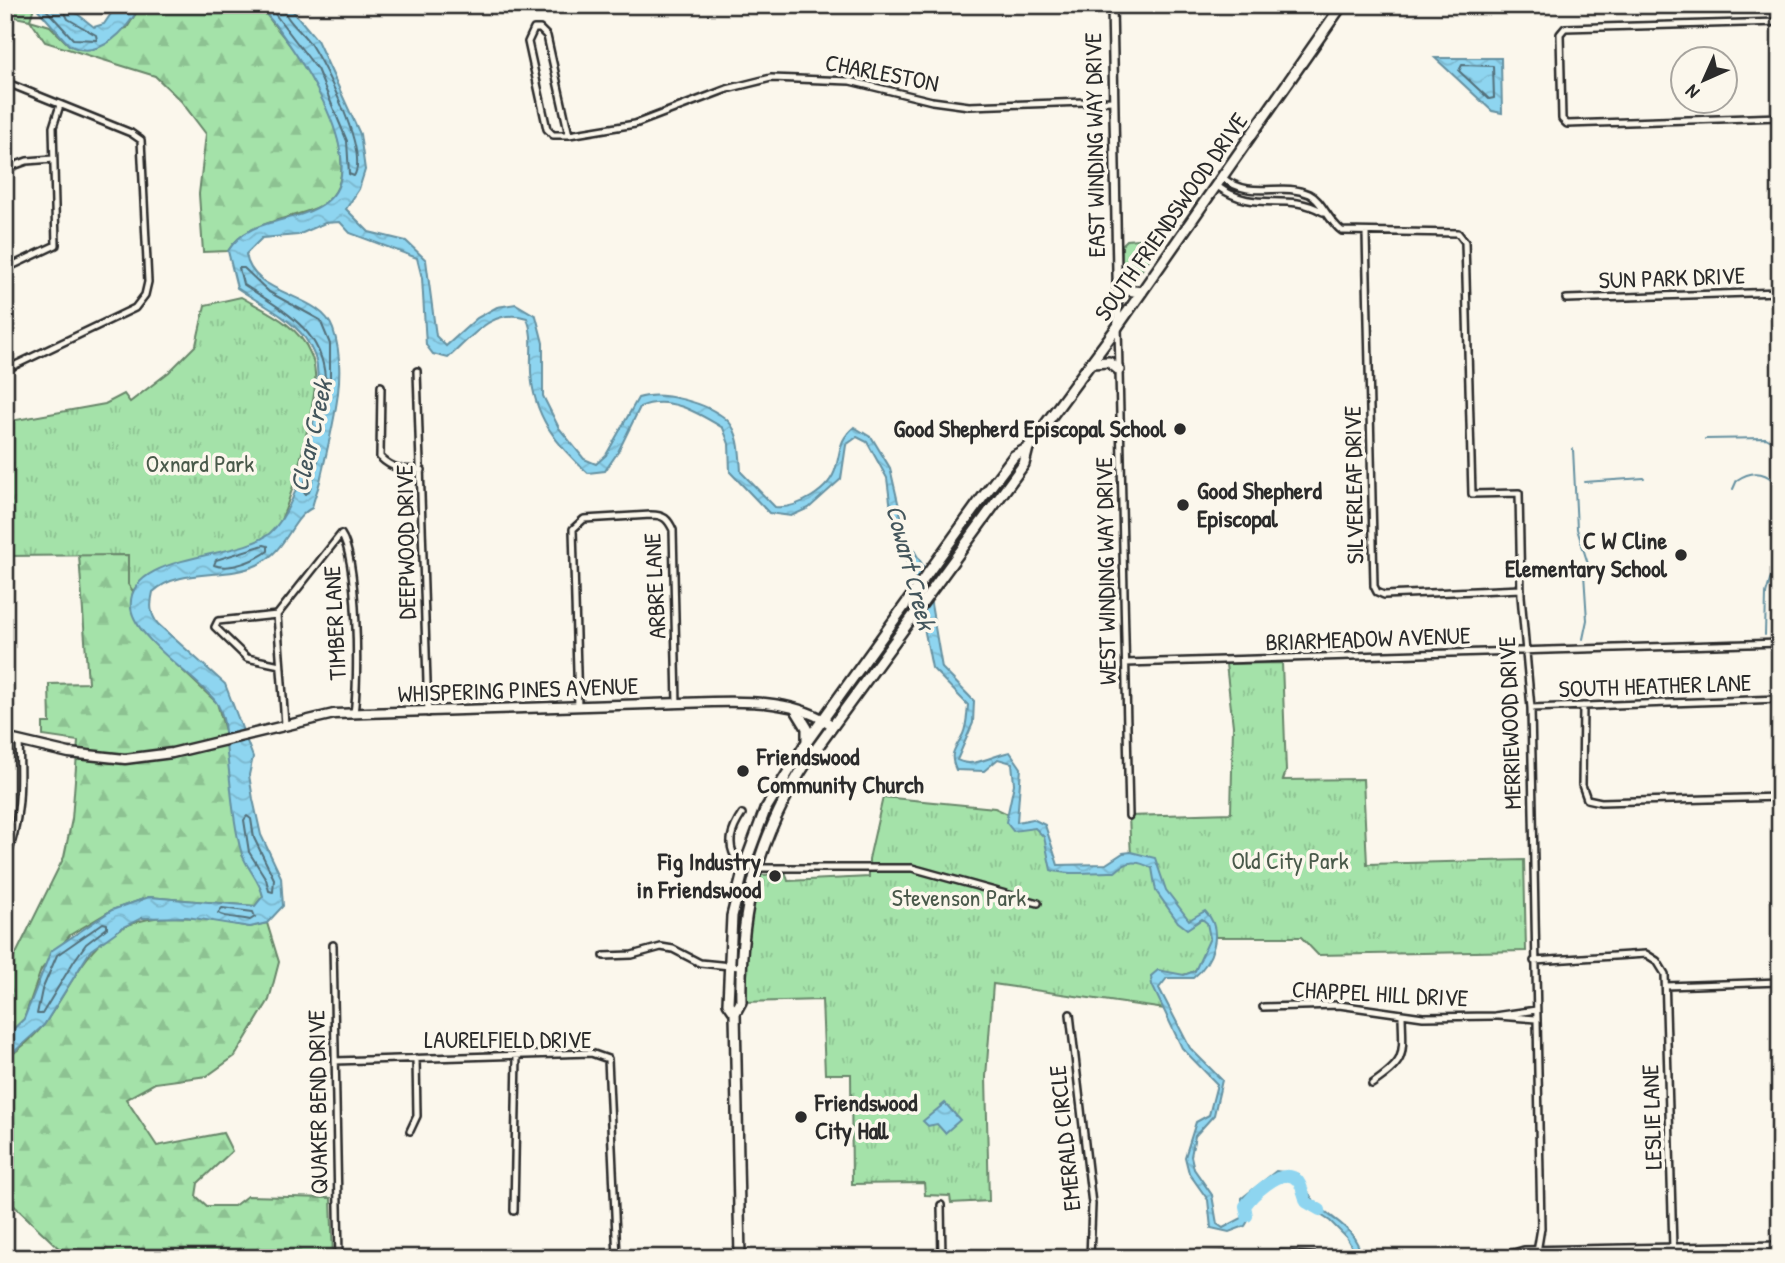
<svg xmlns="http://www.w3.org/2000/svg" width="1785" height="1263" font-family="'Patrick Hand',sans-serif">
<defs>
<pattern id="forest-firs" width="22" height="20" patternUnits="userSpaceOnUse" patternTransform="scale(1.75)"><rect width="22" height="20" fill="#a4e2a9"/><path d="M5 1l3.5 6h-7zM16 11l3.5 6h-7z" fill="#8dc292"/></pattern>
<pattern id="park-tufts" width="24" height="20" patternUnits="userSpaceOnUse" patternTransform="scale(1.75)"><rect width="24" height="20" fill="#a4e2a9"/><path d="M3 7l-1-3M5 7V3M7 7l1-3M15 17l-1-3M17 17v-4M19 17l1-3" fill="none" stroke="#8dc292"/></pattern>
<pattern id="water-waves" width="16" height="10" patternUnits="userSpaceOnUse" patternTransform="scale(1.75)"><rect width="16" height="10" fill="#8ed5f0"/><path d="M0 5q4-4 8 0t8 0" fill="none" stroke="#7bb7ce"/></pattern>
</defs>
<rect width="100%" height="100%" fill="#fbf7ec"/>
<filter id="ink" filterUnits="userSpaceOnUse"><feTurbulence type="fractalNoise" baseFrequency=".0143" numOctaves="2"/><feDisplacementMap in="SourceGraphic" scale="14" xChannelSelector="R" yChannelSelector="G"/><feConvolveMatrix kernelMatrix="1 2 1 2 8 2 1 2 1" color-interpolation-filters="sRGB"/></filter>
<g filter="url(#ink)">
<path fill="#a4e2a9" stroke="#68866a" stroke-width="2" d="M1167,212L1174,214L1175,222L1132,284L1127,286L1121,273L1122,245L1127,240L1147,238Z"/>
<path fill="url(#forest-firs)" stroke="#68866a" stroke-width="2" d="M141,5H258L264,11C278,32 296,50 309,71C329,104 367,187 316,208C285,221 247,221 228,251L203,252L199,194L206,134L181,101L155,76L45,42L30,20L50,26L69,45L127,28Z
M79,555H128V584L133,591L131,608L158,647L217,703L226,734L242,855L260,882L263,896L255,906L149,897L112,910L70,935L41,970L24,1019L5,1037V966L16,954L64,857L72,819L78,741L43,736V723H50L49,684L88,683Z
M166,917L201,918L250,927L267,923L279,962L269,1000L235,1056L207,1076L155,1083L126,1099L157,1146L223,1133L232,1151L198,1183L196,1196L207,1206H234L247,1196L331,1198L333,1258H69L5,1197V1060C19,1049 35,1037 45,1023C81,972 93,921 166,917Z"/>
<path fill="url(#park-tufts)" stroke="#68866a" stroke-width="2" d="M5,5H34V7L30,20L5,15Z
M241,297C265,311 299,325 310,353C314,360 316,376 315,384C314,409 288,525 270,536C231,562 161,557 133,591L128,584V555L5,556V422L105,404L124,394L130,402L169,372L196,345L205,305Z
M1282,663L1286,771L1283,780L1363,779L1367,864L1524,860L1526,951L1318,955L1301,937H1213C1198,977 1195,975 1154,977L1165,1009L993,984L986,1077L989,1201L951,1203L950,1196L925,1195L924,1183L852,1184L851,1074H825L822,1000L744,1002C744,972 744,897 761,875L786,874L788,881L869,877V859L883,797L995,808L1010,815L1012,821L1020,824L1033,822L1042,831L1058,870L1107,868L1131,857L1129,816L1231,813L1233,726L1226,664Z"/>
<path fill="url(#water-waves)" stroke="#6691a1" stroke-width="2" d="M34,5H66L94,27L104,24L117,5H141C127,29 100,62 69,45Z
M258,5H288L317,40L360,134L365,170L359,189L346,209L369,232L406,241L426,260L436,336L446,346L477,318L497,307L516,304L536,316L543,343V396L559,428L584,459L596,464L606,455L638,398C661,390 708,403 727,420C740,432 740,455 741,472L775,507C797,509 830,491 836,467C841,449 839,440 854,427L872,438L890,468L906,537L925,569L942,668L974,701L973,723L957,760C973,769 993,755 1010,752L1021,768L1017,822L1033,819L1045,825L1058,865L1106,864L1123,853L1131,852L1155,858L1166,890L1189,920L1205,911C1225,931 1212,963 1193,978H1167L1159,988L1190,1048L1222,1080L1214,1115L1195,1136L1191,1156L1194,1169L1212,1195L1217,1224L1223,1228L1242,1218V1198L1276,1171L1298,1174C1303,1184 1308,1195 1316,1203C1338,1225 1352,1224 1363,1258H1358L1346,1237L1330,1221L1313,1210L1292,1176L1281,1177L1249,1200L1251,1216L1245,1226L1229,1232L1211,1228L1208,1200L1189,1173L1185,1157L1196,1122L1209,1115L1217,1084L1182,1048L1152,985L1151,976L1158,970L1184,975L1195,971L1210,938L1207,923L1202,919L1187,929L1178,922L1156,891L1152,868C1136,860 1128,860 1115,872C1094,871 1069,876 1051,870L1044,837L1035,828L1013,831L1006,822L1014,784L1012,763L998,759L984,771L956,770C948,752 956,749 963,734C967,725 967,714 968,705L932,668L914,577L894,533L887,478L867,442L857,437L846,445L841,479L809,508L791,516L769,513L730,472L729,444L723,428C698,413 668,394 640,407L618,452L605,471L588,473C557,446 533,415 531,372C530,352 534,336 527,318C492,307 472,337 448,358L433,354L426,345L422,278L417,258L350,233L340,222L325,223L298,235L262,238L246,254C252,297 320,292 333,329C349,374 331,431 321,477C319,488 314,497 312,508C291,518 287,551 257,565C225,580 180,567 153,592C150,605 150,614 158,624L225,684L253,757L249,775L253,799L261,835L281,877L283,906L267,923L250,927L187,917L142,918L123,927L91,950L44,1025L5,1060V1037L24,1019L51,951L112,910L149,897L255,906L263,896C259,879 247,869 242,854C233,826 231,784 227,754C225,738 226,716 216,702C198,678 135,639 131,608C125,552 240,560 270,533C301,505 321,408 317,367C317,359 310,345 305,338C288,316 259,303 237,288L228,251C251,214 295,226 326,202C377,164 290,38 258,5Z
M1435,58H1501L1502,113L1492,111Z
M945,1103L960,1120L945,1133L937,1124L928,1126L923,1121Z"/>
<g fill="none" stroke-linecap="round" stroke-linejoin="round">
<path stroke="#536f7a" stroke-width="2" d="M42,5L73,39L97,40L96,35L68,19L61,5
M268,5L317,69L347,141L349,174L354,176C369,152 325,67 311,45C303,32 284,20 283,5
M1462,65L1493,66L1494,98L1489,99L1459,71Z
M239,268H244L269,292L320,320L330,344V379L325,378C322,328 280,309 243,284Z
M315,456L318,459L309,492L305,494L303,490L311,458Z
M264,545L268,546V551C256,560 229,571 214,565L216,560Z
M247,816L251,819L254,838L274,879L273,892L269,891L266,879L249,852L244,820Z
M222,908L253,912L255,917L250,920C240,917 227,919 218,913Z
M103,923L107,924V928L86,944L74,961L42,1014H37L42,990L57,955Z"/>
<path stroke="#6691a1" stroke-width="2" d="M1705,439L1766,438L1773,442L1776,560L1766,594L1765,635
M1573,449L1577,529L1588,564L1584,574L1587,620L1583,639
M1584,482L1644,478
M1733,489L1737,480C1750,471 1762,470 1774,481"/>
<path stroke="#8ed5f0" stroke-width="12" d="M1247,1216L1245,1206C1252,1196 1278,1170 1293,1177C1302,1181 1303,1194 1306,1202L1320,1210"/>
<g stroke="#2b2b2b" stroke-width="10">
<path id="minor" d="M1780,22L1565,28L1560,34L1562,119L1567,124L1780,117
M534,29H540L547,36L569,135H553L547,129L528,42Z
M5,82L131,133L141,140L148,282L145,295L135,308L5,370
M569,135L635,124L727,89L771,78L850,81L932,101L969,106L1113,101
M5,169L27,161L53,159
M1223,178C1253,201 1280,181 1309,194C1322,200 1328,221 1342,231L1458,233L1465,242L1472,494L1519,493L1521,596L1531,708L1541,1228L1536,1258
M1217,186C1257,215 1284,190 1323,212
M1366,233L1374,586L1377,592L1384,595L1521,589
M5,269L56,245L53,127L60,105
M1566,299L1780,292
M1118,326L1129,816
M417,371L428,713
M381,386L380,457C393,470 405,470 422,470
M277,615L218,621L215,627L247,658L280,665
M1126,663L1780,643
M1583,706L1582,785L1587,799L1601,802L1780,797
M578,707L573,529L584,519L651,515C664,515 668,519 673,530L677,704
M1531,708L1780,699
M285,724L277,615L341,534C358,558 359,681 354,713
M742,814C732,829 725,845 738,861L756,868H912L1038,903
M5,862C21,822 21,784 19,742
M333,945L339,1258
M604,956L632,955L661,947L673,949L700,963L740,967
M1534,961L1646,954L1657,961L1665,974L1673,1248
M1666,986L1780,982
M1263,1007L1339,1005L1423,1017L1495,1016L1536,1010
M1070,1014L1092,1204L1090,1258
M1498,1016L1536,1019
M335,1061L591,1053L608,1059L617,1258
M1372,1084C1407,1060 1403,1056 1402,1016
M410,1131L417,1116L416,1058
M941,1205L942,1258
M514,1211L517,1055
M1765,1246L1767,1258"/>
</g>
<g stroke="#2b2b2b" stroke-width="12">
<path id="tertiary" d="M1112,5L1118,326
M1190,1258L1278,1255L1327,1258
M1500,1258L1524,1251L1780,1246"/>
</g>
<g stroke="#2b2b2b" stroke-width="13">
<path id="secondary" d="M5,738L69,753L125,759L172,753L334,714L712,702C752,701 799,701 833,726"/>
</g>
<g stroke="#2b2b2b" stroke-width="14">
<path id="primary" d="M1118,282L1126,290L1142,292
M1092,363L1109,362L1119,370
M796,710L807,728V740
M735,1013L728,1003L732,916L745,864L765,810L806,743L979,502L1014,456L1028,448L1118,326L1342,5
M740,1258L735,1013L741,1002C739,910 758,836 808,760L1024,464L1028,448"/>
</g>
<use href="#minor" stroke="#fbf7ec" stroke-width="5"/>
<use href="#tertiary" stroke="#fbf7ec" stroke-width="7"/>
<use href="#secondary" stroke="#fbf7ec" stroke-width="8"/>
<use href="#primary" stroke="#fbf7ec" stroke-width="9"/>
</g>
</g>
<g fill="#2b2b2b" stroke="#fbf7ec" stroke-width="2.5">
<circle cx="1180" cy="429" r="7"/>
<circle cx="1183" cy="505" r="7"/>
<circle cx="1681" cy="555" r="7"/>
<circle cx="743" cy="771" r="7"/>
<circle cx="775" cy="876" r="7"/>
<circle cx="801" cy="1117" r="7"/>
</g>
<g text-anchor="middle" stroke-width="7" stroke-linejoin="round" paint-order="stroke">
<g font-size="24" fill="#2b2b2b" stroke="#fbf7ec">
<text transform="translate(882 73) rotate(11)" y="8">CHARLESTON</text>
<text transform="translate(1095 145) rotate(-91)" y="8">EAST WINDING WAY DRIVE</text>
<text transform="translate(1171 217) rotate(-55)" y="8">SOUTH FRIENDSWOOD DRIVE</text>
<text transform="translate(1672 278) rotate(-2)" y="8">SUN PARK DRIVE</text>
<text transform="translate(1354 485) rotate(-91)" y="8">SILVERLEAF DRIVE</text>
<text transform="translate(406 542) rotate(-91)" y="8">DEEPWOOD DRIVE</text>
<text transform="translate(1106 571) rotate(-91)" y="8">WEST WINDING WAY DRIVE</text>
<text transform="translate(655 586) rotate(-93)" y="8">ARBRE LANE</text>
<text transform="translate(335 623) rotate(-93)" y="8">TIMBER LANE</text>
<text transform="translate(1368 639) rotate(-2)" y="8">BRIARMEADOW AVENUE</text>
<text transform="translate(1655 686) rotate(-2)" y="8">SOUTH HEATHER LANE</text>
<text transform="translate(518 690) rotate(-2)" y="8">WHISPERING PINES AVENUE</text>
<text transform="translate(1510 723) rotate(-92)" y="8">MERRIEWOOD DRIVE</text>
<text transform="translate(1380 994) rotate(3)" y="8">CHAPPEL HILL DRIVE</text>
<text x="508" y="1048">LAURELFIELD DRIVE</text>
<text transform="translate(318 1102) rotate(-91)" y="8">QUAKER BEND DRIVE</text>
<text transform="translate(1652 1117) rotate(-92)" y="8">LESLIE LANE</text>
<text transform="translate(1065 1138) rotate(-96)" y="8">EMERALD CIRCLE</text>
</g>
<g font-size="24" font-weight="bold" fill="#2b2b2b" stroke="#fbf7ec" text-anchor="end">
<text x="1166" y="437">Good Shepherd Episcopal School</text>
<text x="1197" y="499" text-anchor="start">Good Shepherd<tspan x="1197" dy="28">Episcopal</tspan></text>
<text x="1667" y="549">C W Cline<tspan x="1667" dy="28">Elementary School</tspan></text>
<text x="757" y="765" text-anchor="start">Friendswood<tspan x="757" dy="28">Community Church</tspan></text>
<text x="761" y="870">Fig Industry<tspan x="761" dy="28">in Friendswood</tspan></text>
<text x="815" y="1111" text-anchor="start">Friendswood<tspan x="815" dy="28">City Hall</tspan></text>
</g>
<g font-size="24" fill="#49594a" stroke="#fbf7ec">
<text x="200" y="472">Oxnard Park</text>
<text x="1290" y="869">Old City Park</text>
<text x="959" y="906">Stevenson Park</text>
</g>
<g font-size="26" font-style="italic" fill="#44565c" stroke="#fbf7ec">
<text transform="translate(311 436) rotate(-77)" y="9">Clear Creek</text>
<text transform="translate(911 567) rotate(75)" y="9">Cowart Creek</text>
</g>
</g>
<rect width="1785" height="1263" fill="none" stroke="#fbf7ec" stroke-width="28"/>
<rect x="14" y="14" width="1757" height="1235" fill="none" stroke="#2b2b2b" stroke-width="2.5" filter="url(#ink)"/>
<g transform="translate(1704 80) rotate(225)"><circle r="33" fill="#fbf7ec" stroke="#a8a59f" stroke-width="2"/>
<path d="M0-5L12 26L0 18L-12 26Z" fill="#2b2b2b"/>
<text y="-10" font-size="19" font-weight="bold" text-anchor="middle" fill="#2b2b2b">N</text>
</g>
</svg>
